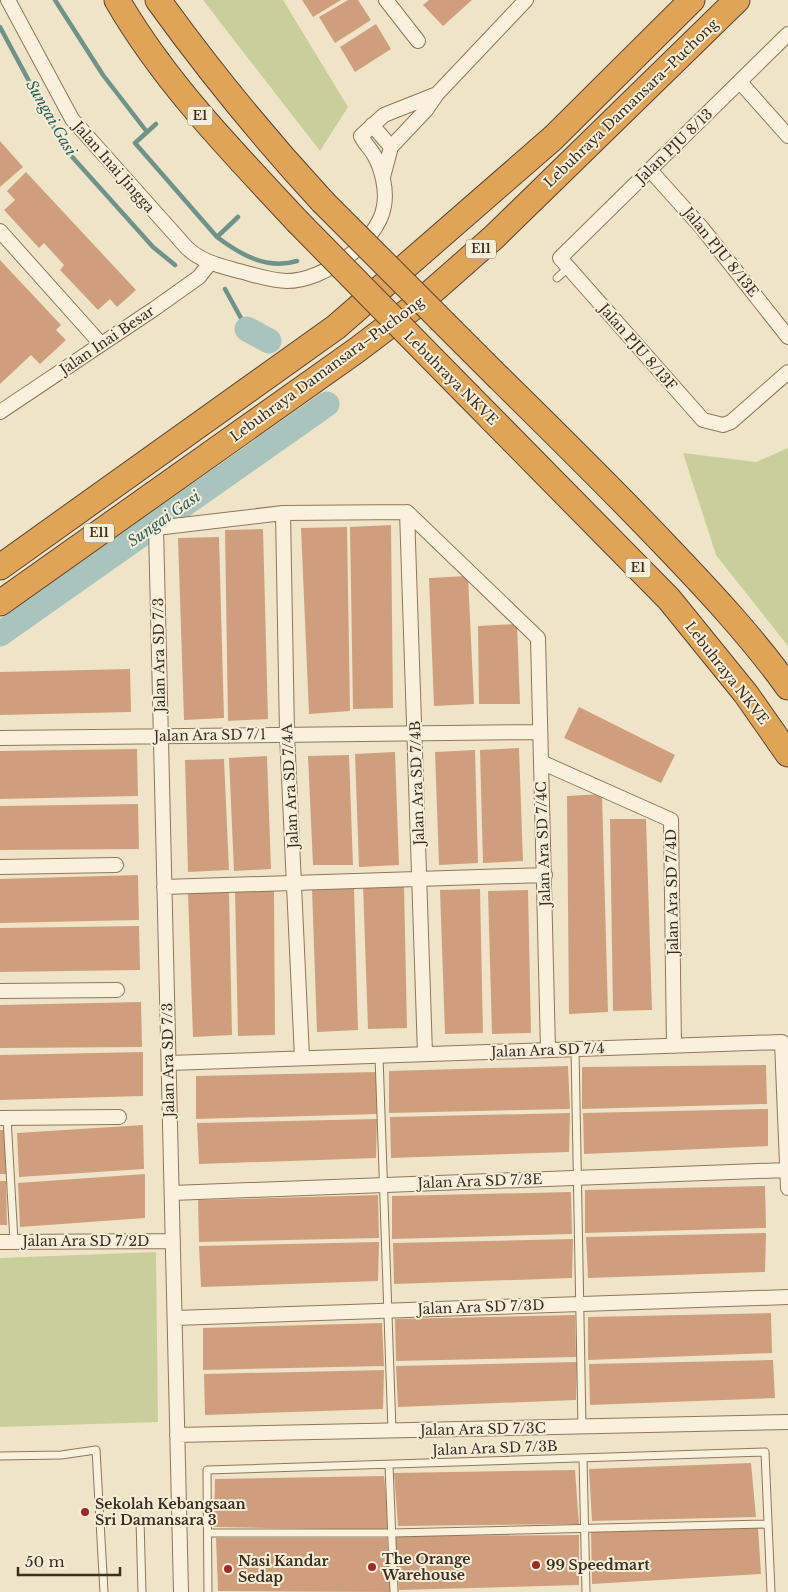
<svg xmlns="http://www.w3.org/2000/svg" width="788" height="1592" font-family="'Libre Baskerville',serif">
<rect width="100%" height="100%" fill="#f0e4c8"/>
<path fill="#c9cf9b" d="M203,0H283L348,107L320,151Z
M788,448V646L716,555L683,453L756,462Z
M156,1252L158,1422L0,1427V1258Z"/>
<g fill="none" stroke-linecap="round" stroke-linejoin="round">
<path stroke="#6f938a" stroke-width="4.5" d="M55,0L103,75L147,132
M0,27L66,150L153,247L175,265
M156,124L135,143L217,237C241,255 267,270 297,261
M217,237L238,217
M225,289L247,329"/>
<path stroke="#a9c4bc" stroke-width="25" d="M247,329L269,341
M0,634L327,404"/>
</g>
<path fill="#cf9f7d" d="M302,0H341L313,17Z
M348,0H358L371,20L335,43L319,17Z
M429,0H472L443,26L423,5Z
M376,24L391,49L355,72L340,47Z
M0,141L23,167L0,187Z
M26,172L136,290L117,307L110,299L98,310L60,270L64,265L44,243L39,248L4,210L15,200L7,191Z
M0,260L61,325L56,330L66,340L40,364L31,355L0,384Z
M391,525L393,708L353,709L350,527Z
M347,527L350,711L309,714L301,528Z
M263,529L268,719L228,721L225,530Z
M219,537L224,718L184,720L178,538Z
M468,576L474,704L434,706L429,578Z
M517,624L520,704H479L478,626Z
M130,669L131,712L0,715V672Z
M579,707L675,755L661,783L564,738Z
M519,748L523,861L483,863L480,750Z
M137,749L138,796L0,799V751Z
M475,750L478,863L439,865L435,752Z
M395,752L399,865L359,867L355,754Z
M349,755L353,865H313L308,756Z
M267,756L271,869L234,871L229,758Z
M224,759L229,870L188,872L185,760Z
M602,794L608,1012L569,1014L567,796Z
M138,804L139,849L0,850V806Z
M610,819H646L652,1010L613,1011Z
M138,875L139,920L0,923V879Z
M404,884L407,1028L368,1029L363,885Z
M354,887L358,1030L317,1032L312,889Z
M274,889L275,1035L238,1036L235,891Z
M480,889L483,1033L445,1034L440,890Z
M528,890L531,1033L492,1034L488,891Z
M229,892L232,1035L193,1037L188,893Z
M139,926L140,970L0,972V928Z
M141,1002L142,1047L0,1048V1005Z
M143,1052V1096L0,1100V1055Z
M766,1065L767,1104L582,1109V1067Z
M568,1066L570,1109L389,1113V1071Z
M376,1072L377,1114L196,1119V1076Z
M768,1109V1146L584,1154L583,1113Z
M570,1113L569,1152L391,1158L390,1117Z
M377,1119L376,1158L199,1164L197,1123Z
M143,1125L144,1169L19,1177L17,1133Z
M0,1130H5L6,1174H0Z
M145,1174V1218L20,1227L18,1183Z
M0,1181H6L7,1225H0Z
M765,1186L766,1228L585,1233V1190Z
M571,1192L572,1234L392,1239V1196Z
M378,1195L379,1238L199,1242L198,1200Z
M766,1233L765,1272L588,1278L586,1237Z
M573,1239L572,1278L394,1284L393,1243Z
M379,1242L378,1281L201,1287L199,1246Z
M771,1313L772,1353L588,1360V1317Z
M575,1315L576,1357L396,1361L395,1319Z
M382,1323L384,1366L203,1370V1328Z
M773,1360L775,1398L590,1405L589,1364Z
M577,1362L576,1400L398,1407L396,1366Z
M384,1370L383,1409L205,1415L204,1374Z
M751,1463L756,1517L592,1521L589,1469Z
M575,1470L579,1524L398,1526L394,1473Z
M384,1476L390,1530L214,1527L215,1479Z
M758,1528L761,1574L592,1584L591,1531Z
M579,1535V1585L399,1590L394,1536Z
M216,1538H387L391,1592L218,1591Z"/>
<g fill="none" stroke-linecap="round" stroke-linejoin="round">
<g stroke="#8d765c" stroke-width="9">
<path id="service" d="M557,278L569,267
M575,1049L582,1427
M379,1056L392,1431
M7,1118L14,1241
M0,1456L61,1455L96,1450L104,1592
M583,1458L586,1592
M389,1465L394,1592
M208,1533H392L768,1524
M142,1592L140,1520L180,1521
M208,1592L207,1470L765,1452L771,1592"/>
</g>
<g stroke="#8d765c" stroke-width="16">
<path id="minor" d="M8,0L72,119L187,248C201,261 217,265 235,270C252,274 270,281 287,281C323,281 378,243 384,206C387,190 382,169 374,155C370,148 364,143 361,136L384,115L437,94
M386,0L418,41
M788,34L560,258L703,420L723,425L731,422L788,372
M740,82L788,136
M372,125L391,147
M650,170L702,228L788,337
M383,177L391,147L426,110L437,94L526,0
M0,231L101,344
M0,412L154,309L199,277L210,263
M407,512L425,1054
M283,513L287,734L302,1058
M0,738L540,732
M541,762L671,820L674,1046
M0,867L116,865
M164,887L545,875
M0,991L117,990
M169,1063L782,1042L788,1188
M0,1118L119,1117
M172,1193L787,1170
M0,1242L173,1241
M175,1318L788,1297
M177,1435L788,1422
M181,1592L156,528L283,513L407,512L538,638L548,1050"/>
</g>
<g stroke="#5b4430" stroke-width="27">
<path id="motorway" d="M117,0C165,83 232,151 297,221
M158,0C210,72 263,137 323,202
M499,378C556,434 612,489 667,547C710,592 752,637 788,687
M470,397L669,599L746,694L788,754
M0,567L336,327L553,138L692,0
M0,603L357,350L419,303L494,237L737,0"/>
</g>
<use href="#service" stroke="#faf1dc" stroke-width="7"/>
<use href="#minor" stroke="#faf1dc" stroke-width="14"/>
<use href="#motorway" stroke="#e0a458" stroke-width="25"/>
<g stroke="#5b4430" stroke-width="27" stroke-linecap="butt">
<path id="motorway-bridge" d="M323,202L499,378
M297,221L470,397"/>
</g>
<use href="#motorway-bridge" stroke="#e0a458" stroke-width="25"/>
</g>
<g fill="#9e2a2b" stroke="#f7eed8" stroke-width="2">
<circle cx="85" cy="1512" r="5"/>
<circle cx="536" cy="1565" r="5"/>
<circle cx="372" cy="1567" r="5"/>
<circle cx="228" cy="1569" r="5"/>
</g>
<g text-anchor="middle" stroke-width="4" stroke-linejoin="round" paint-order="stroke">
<g fill="#f7eed8" stroke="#756857" stroke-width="1">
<rect x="187.5" y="106.5" width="25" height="19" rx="4"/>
<rect x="466" y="239.5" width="30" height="19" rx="4"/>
<rect x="84" y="523.5" width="30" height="19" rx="4"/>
<rect x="625.5" y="558.5" width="25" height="19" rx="4"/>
</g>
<g font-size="12" font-weight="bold" fill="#3d2e20">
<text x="200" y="120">E1</text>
<text x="481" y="253">E11</text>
<text x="99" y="537">E11</text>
<text x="638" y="572">E1</text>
</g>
<g font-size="14" fill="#3d2e20" stroke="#f7eed8">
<text transform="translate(631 103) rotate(-44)" y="5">Lebuhraya Damansara–Puchong</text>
<text transform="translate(674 146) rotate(-44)" y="5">Jalan PJU 8/13</text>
<text transform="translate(114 167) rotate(49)" y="5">Jalan Inai Jingga</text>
<text transform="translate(721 252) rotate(51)" y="5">Jalan PJU 8/13E</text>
<text transform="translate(107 340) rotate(-34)" y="5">Jalan Inai Besar</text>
<text transform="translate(638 347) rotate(49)" y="5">Jalan PJU 8/13F</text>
<text transform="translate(327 369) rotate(-36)" y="5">Lebuhraya Damansara–Puchong</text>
<text transform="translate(451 378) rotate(45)" y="5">Lebuhraya NKVE</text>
<text transform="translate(159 655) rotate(-91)" y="5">Jalan Ara SD 7/3</text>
<text transform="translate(727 673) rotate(52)" y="5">Lebuhraya NKVE</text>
<text transform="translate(210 735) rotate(-1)" y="5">Jalan Ara SD 7/1</text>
<text transform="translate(417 783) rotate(-92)" y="5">Jalan Ara SD 7/4B</text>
<text transform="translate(290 786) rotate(-93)" y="5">Jalan Ara SD 7/4A</text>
<text transform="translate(543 844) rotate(-92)" y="5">Jalan Ara SD 7/4C</text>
<text transform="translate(672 892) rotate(-91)" y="5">Jalan Ara SD 7/4D</text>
<text transform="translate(548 1050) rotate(-2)" y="5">Jalan Ara SD 7/4</text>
<text transform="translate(168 1060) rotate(-91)" y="5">Jalan Ara SD 7/3</text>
<text transform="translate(480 1181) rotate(-2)" y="5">Jalan Ara SD 7/3E</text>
<text x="86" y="1246">Jalan Ara SD 7/2D</text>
<text transform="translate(481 1307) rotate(-2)" y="5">Jalan Ara SD 7/3D</text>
<text transform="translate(483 1429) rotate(-1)" y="5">Jalan Ara SD 7/3C</text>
<text transform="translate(495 1448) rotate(-2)" y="5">Jalan Ara SD 7/3B</text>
</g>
<g font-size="14" font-weight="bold" fill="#3d2e20" stroke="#f7eed8" text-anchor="start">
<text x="95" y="1509">Sekolah Kebangsaan<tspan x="95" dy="16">Sri Damansara 3</tspan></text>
<text x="382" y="1564">The Orange<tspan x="382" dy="16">Warehouse</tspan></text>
<text x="238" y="1566">Nasi Kandar<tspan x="238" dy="16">Sedap</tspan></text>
<text x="546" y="1570">99 Speedmart</text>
</g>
<g font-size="15" font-style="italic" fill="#2f5d5a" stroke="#f7eed8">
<text transform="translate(51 118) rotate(60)" y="5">Sungai Gasi</text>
<text transform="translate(164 519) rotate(-35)" y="5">Sungai Gasi</text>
</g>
</g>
<path d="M18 1567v8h102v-8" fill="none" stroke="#3d2e20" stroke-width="2.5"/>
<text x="25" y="1567" font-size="15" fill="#3d2e20" stroke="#f7eed8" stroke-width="4" paint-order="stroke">50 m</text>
</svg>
